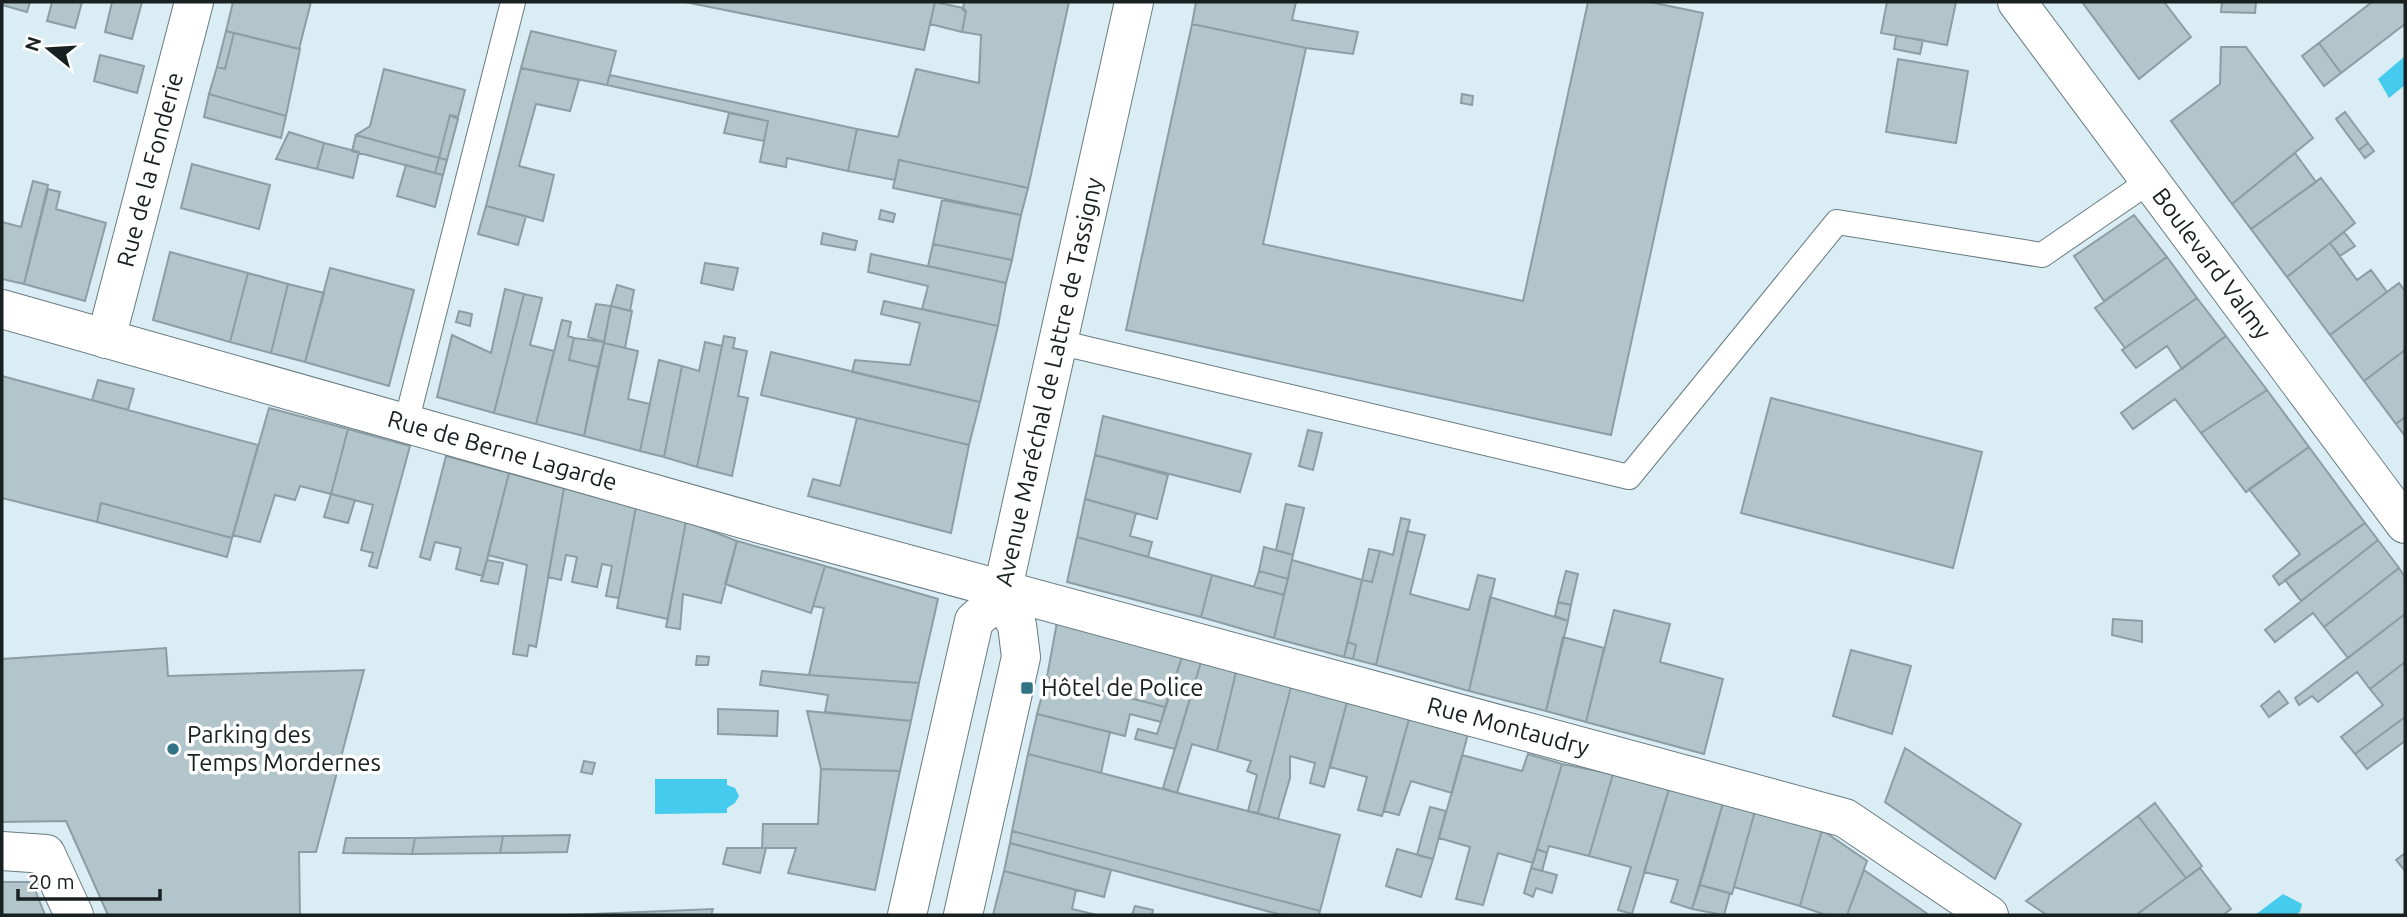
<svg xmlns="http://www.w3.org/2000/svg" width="2407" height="917" font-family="Ubuntu,sans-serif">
<rect width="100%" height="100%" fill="#daedf4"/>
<path fill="#44cbee" d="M2405,56V85L2389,98L2378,79Z
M655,779H727V785L735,788L739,796L735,803L727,808V813L655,814Z
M2283,894L2302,904L2300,912L2295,915H2255Z"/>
<path fill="#b2c5cb" stroke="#8c9ea4" stroke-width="2" d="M2,2H30L27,12L2,5Z
M52,2H82L75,28L47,21Z
M112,2H142L132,39L105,32Z
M233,2H311L299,49L226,31Z
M685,2H935L924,50Z
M935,2L963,8L966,11L962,32L930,24Z
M964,2H1069L1028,188L899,160L895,180L848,171L857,129L898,137L916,69L979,83L981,35L962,32L966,11L963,10Z
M1196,2H1296L1292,20L1358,32L1353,54L1306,48L1192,24Z
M1588,2H1650L1703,13L1611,435L1126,330L1192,24L1306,48L1263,244L1523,301Z
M1887,2H1956L1947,45L1881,33Z
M2082,2H2164L2191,37L2139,79Z
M2222,2H2256L2255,13L2221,12Z
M2372,2H2405V24L2341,73L2319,43Z
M226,31L234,33L225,69L217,67Z
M531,31L616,51L607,85L521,68Z
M234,33L300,49L286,116L209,94L217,67L225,69Z
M1896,36L1923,40L1920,54L1894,49Z
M2319,43L2341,73L2324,86L2302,56Z
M2221,47H2246L2313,138L2232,204L2171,121L2220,84Z
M100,55L144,66L137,93L94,81Z
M1898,59L1968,71L1956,143L1886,132Z
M521,68L579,80L570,111L536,104L519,166L554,175L543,221L486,206Z
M384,69L465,90L458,117L450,115L439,158L356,135L370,126Z
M610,75L857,129L848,171L787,158L786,167L760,162L768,121L607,85Z
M209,94L286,116L281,138L204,117Z
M1462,94L1473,96L1472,105L1461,103Z
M2345,112L2368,143L2359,150L2336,119Z
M729,113L768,121L764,141L724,133Z
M450,115L458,119L447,160L439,158Z
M289,132L324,143L317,169L276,159Z
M356,135L439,158L435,173L352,151Z
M324,143L359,152L353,178L317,169Z
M2368,143L2374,151L2365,158L2359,150Z
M2295,153L2316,182L2251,229L2232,204Z
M439,158L447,160L443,175L435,173Z
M899,160L1028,188L1021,215L893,188Z
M192,164L270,185L259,229L181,208Z
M406,165L443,175L435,207L397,196Z
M2321,178L2355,223L2287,277L2251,229Z
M33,181L48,185L24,284L2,279V222L21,227Z
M48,189L60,192L56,209L106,223L85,301L24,284Z
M942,200L1021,215L1012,260L933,244Z
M486,206L526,216L518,245L478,234Z
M881,210L895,214L893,222L879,219Z
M2134,215L2167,257L2104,301L2074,256Z
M2344,232L2355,246L2340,256L2330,243Z
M823,233L857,241L855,250L821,244Z
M2330,243L2357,280L2371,270L2387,292L2330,335L2287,277Z
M933,244L1012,260L1006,283L928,266Z
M170,252L248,273L230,342L153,320Z
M871,254L1006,283L998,326L922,309L928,286L868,272Z
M2167,257L2197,298L2125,348L2095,308Z
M705,263L738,268L733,290L701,283Z
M330,268L414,290L389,386L305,362Z
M248,273L288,284L271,353L230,342Z
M2399,283L2405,291V350L2364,381L2330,335Z
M288,284L324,293L305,362L271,353Z
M617,285L634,290L630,311L611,306Z
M505,289L524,294L494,413L437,397L452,335L491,353Z
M524,294L542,298L530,345L554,351L536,424L494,413Z
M2197,298L2226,336L2182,369L2167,346L2136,368L2122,350Z
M884,301L998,326L980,402L852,372L855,360L910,365L920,323L881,314Z
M596,304L611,306L604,342L588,337Z
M611,306L632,311L625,348L604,343Z
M459,311L472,314L470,326L456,322Z
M562,320L571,322L568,336L574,338L569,360L598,367L584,436L536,424Z
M724,336L735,338L733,348L747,351L738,396L748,398L732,476L697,467Z
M2226,336L2267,390L2201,433L2175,399L2133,429L2121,413Z
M574,338L604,342L598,367L569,360Z
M705,342L722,346L697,467L664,457L682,366L699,371Z
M604,343L638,351L628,399L650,404L640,451L584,436Z
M2405,350V417L2396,424L2364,381Z
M771,352L980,402L969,445L761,395Z
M659,360L682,366L664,457L640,451Z
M2,376L258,445L232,538L101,503L97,522L2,498Z
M98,380L134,389L128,410L92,400Z
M2267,390L2309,447L2246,492L2201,433Z
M1771,398L1982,452L1953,568L1741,513Z
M269,408L348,429L331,494L300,486L295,500L275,495L260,542L233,535Z
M1103,416L1251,454L1240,492L1095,455Z
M2405,417V436L2396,424Z
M857,418L969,445L951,533L808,496L813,479L840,486Z
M348,429L410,446L377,568L369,566L373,553L361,550L373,505L331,494Z
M1308,430L1322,433L1313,470L1299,466Z
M2309,447L2365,523L2279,585L2273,576L2300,554L2249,489Z
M1095,455L1168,475L1157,519L1085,499Z
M446,456L509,473L483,576L456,569L461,548L435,542L430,560L420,557Z
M509,473L564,488L536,647L529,645L527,656L513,654L527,565L488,555Z
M564,488L636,507L619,598L606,596L612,566L602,564L597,587L572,582L577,557L566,555L561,580L548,577Z
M331,494L355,500L348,523L324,517Z
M1085,499L1136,513L1130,536L1152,542L1148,557L1077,537Z
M101,503L232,538L227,557L97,522Z
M1286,504L1304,508L1293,555L1276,550Z
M636,507L686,521L668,619L617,608Z
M1401,518L1410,520L1376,665L1353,659L1356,645L1348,642L1362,580L1372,582L1380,551L1393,555Z
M686,521L737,541L721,603L683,594L680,629L666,627Z
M2365,523L2378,540L2301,601L2285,580Z
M1407,531L1425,535L1410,594L1469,610L1478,575L1495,579L1469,691L1376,665Z
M1077,537L1212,575L1201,617L1067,582Z
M2378,540L2399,568L2324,627L2313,613L2275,642L2265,630Z
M737,541L825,566L811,613L725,584Z
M1264,547L1293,555L1288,579L1259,571Z
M1369,549L1380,551L1372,582L1362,580Z
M487,560L503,563L498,584L481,581Z
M1292,560L1362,580L1344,657L1274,638Z
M825,566L938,599L919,683L809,675L824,608L813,606Z
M2399,568L2405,577V614L2348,658L2324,627Z
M1259,571L1288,579L1284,595L1254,587Z
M1566,571L1578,574L1571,605L1558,602Z
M1212,575L1284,595L1274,638L1201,617Z
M1490,597L1568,621L1546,711L1469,691Z
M1558,602L1571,605L1568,621L1555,616Z
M1614,610L1670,624L1660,662L1723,679L1704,754L1586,722Z
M2405,614V662L2370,689L2357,672L2318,702L2312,696L2299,705L2295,698Z
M2113,619L2142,621V642L2112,635Z
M1057,622L1182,657L1165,707L1047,677Z
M1563,637L1604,648L1586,722L1546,711Z
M1348,642L1356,645L1353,659L1344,657Z
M166,648L168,676L364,670L316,852H299L300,915H108L66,821L2,822V659Z
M1851,650L1911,666L1892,734L1833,716Z
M697,656L709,657L708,665H696Z
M1182,657L1201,662L1175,749L1135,739L1138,729L1157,734Z
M1201,662L1236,672L1217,751L1192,744L1177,793L1163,788Z
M2405,662V717L2355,754L2341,737L2383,705L2370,689Z
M762,671L809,675L919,683L911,721L825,712L828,695L760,685Z
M1236,672L1291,687L1258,813L1248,811L1257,775L1247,771L1251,761L1217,751Z
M1047,677L1165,707L1161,722L1130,714L1125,736L1037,714Z
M1291,687L1347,702L1324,787L1310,783L1315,763L1290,756V778L1278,819L1258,813Z
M2279,691L2288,703L2269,717L2261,706Z
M1347,702L1409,719L1382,816L1358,810L1367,777L1330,767Z
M718,709L778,711L777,736L718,734Z
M807,711L911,721L900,771L821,769Z
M1037,714L1110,732L1101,773L1028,754Z
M2405,717V741L2367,769L2355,754Z
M1409,719L1468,734L1452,793L1411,781L1399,815L1384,811Z
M1905,748L2021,824L1995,879L1885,802Z
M1028,754L1340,835L1320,911L1012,831Z
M1528,754L1562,764L1533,863L1498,853L1483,905L1456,899L1470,847L1439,838L1462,755L1522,771Z
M584,761L595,763L592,774L581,772Z
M1562,764L1613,774L1589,856L1549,846L1547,853L1537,849Z
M821,769L900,771L875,890L788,873L796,848H762L763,824H818Z
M1613,774L1669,789L1632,914L1618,910L1631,867L1589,856Z
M1669,789L1723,803L1692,909L1671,902L1678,880L1644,872Z
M1723,803L1755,811L1732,894L1700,885Z
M2155,803L2202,866L2186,878L2138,816Z
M1430,807L1446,811L1433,859L1417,855Z
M1755,811L1822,830L1800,906L1734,887Z
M2138,816L2186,878L2136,915H2047L2026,901Z
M1822,830L1867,861L1847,915H1826L1800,906Z
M1012,831L1320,911L1319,915H1282L1010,843Z
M570,835L567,852L500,853L503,836Z
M503,836L500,853L412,854L415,838Z
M346,838H415L412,854L343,853Z
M1010,843L1111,870L1104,897L1004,871Z
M727,848H766L760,873L723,864Z
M1397,849L1433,859L1421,897L1386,886Z
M1537,849L1547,853L1542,871L1531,868Z
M2405,853V871L2396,860Z
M1531,868L1557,875L1552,893L1536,888L1533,897L1524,893Z
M2200,868L2231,909L2223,915H2136Z
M1864,870L1929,915H1847Z
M1004,871L1076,890L1072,909L1097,915H993Z
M2,882H32L45,915H2Z
M1700,885L1730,893L1724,915L1692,909Z
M1135,906L1153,910L1152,915H1132Z
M713,909L711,915H567Z"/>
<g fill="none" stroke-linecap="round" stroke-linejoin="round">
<g stroke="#697b81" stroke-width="26">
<path id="service" d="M1058,342L1629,477L1837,222L2042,255L2151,180
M406,423L513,2"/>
</g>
<g stroke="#697b81" stroke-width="40">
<g id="minor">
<path id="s1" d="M2,309L782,530L1845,818L1989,915"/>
<path id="s2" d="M106,339L194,2"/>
<path d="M2,851L46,854L74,915"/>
</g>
</g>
<g stroke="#697b81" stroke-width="40">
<g id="secondary">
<path id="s3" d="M2017,2L2405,524"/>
</g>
</g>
<g stroke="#697b81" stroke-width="40">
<g id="primary">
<path id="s4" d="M907,915L974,621L1001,597L1134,2"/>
<path d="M963,915L1021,657L1017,625L1001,597"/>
</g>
</g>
<use href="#service" stroke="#fff" stroke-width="24"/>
<use href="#minor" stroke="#fff" stroke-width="38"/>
<use href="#secondary" stroke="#fff" stroke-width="38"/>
<use href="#primary" stroke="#fff" stroke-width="38"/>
</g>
<g fill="#327486" stroke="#fff" stroke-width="2.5">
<rect x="1020" y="681" width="14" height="14" rx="3.5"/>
<circle cx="173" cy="749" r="7"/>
</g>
<g text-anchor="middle" stroke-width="7" stroke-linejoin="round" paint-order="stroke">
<g font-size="24" fill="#192022" stroke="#fff">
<text dy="8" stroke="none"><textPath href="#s2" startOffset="175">Rue de la Fonderie</textPath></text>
<text dy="8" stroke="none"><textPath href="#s3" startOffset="326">Boulevard Valmy</textPath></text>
<text dy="8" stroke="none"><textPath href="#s4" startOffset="558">Avenue Maréchal de Lattre de Tassigny</textPath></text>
<text dy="8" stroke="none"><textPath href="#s1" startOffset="520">Rue de Berne Lagarde</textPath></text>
<text dy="8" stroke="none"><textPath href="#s1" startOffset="1563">Rue Montaudry</textPath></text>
</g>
<g font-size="24" fill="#192022" stroke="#fff" text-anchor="start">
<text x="1041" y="696">Hôtel de Police</text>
<text x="187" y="743">Parking des<tspan x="187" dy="28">Temps Mordernes</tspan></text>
</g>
</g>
<rect width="2407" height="917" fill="none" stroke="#192022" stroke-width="7"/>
<g transform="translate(49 49) rotate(288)" stroke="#ffffff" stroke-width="5" paint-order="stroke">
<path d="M0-5L12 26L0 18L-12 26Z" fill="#192022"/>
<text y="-10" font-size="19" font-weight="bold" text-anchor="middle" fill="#192022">N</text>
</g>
<path d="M18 889v10h142v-10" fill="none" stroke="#192022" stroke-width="3.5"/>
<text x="28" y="889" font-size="21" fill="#192022" stroke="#ffffff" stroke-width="5" paint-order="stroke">20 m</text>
</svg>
